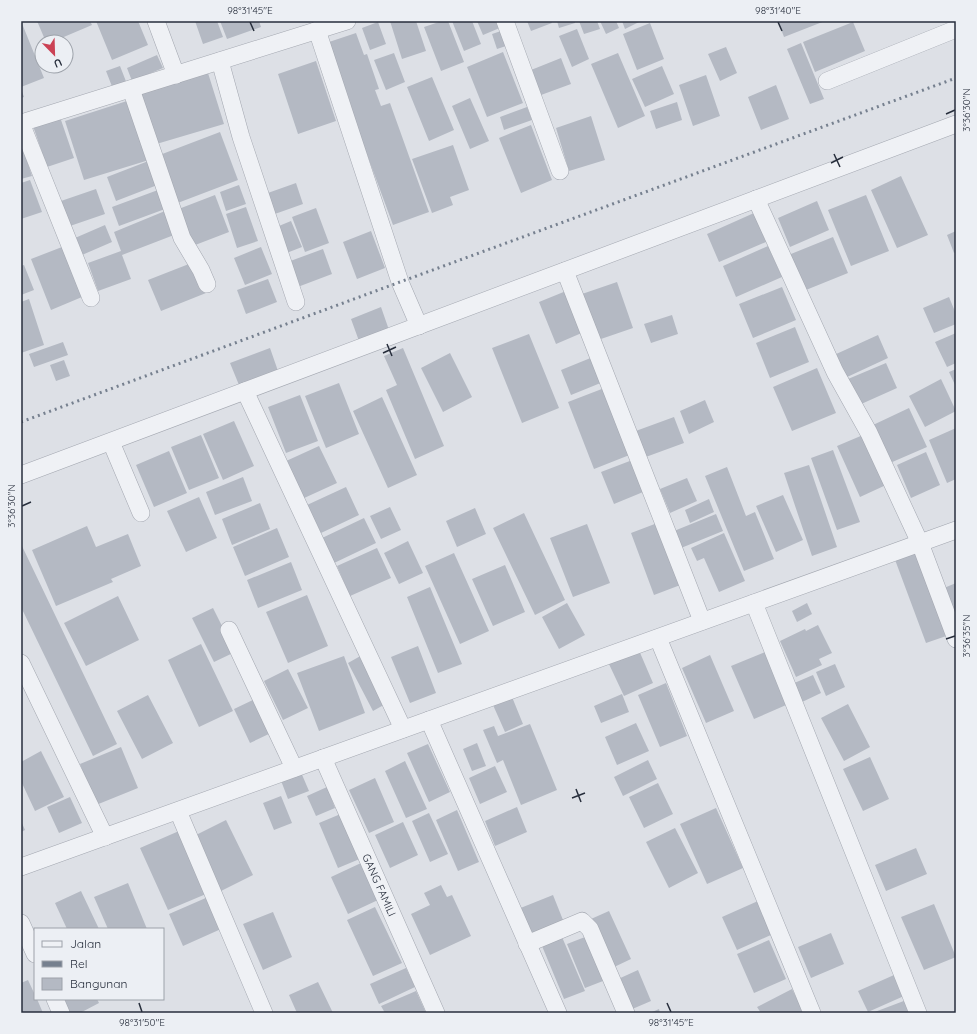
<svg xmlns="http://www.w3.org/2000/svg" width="977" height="1034" font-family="Quicksand,sans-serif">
<rect width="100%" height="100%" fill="#dde0e6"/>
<path fill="#b4b9c3" d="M21,21L44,78L21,87Z
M37,21H90L92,25L52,42H46Z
M96,21H138L148,45L112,60Z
M195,21H217L223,37L203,44Z
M220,21H259L261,27L227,39Z
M390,21H416L426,51L402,59Z
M442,21H448L464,62L441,71L424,27Z
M452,21H472L481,44L464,51Z
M477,21H500L502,27L483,35Z
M527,21H551L552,23L531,31Z
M557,21H575V23L559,28Z
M579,21H597L600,29L584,34Z
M600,21H616L619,28L606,34Z
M622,21H641L625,29Z
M778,21H825L784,37Z
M378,22L386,44L370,50L362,28Z
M853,22L865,51L815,72L803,42Z
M650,23L664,59L637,70L623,34Z
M577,29L589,59L572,67L559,36Z
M504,30L509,45L497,49L492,34Z
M356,33L364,55L367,54L379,89L375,90L381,106L390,103L429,212L393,225L326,43Z
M801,43L824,99L810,104L787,49Z
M726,47L737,73L720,81L708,54Z
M503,52L523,103L487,117L467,67Z
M394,53L405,82L386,90L374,60Z
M618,53L645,116L618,128L591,64Z
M157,55L163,68L132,81L127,68Z
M561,58L571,84L541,95L531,70Z
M316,61L336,121L298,134L278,74Z
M120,66L127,84L113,89L106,71Z
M662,66L674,94L645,107L632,79Z
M208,73L224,124L153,145L138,94Z
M706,75L720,116L693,126L679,85Z
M432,77L454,130L429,141L407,87Z
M776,85L789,119L761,130L748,97Z
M21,89L24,97L21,98Z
M470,98L489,141L470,149L452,106Z
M130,100L149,160L84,180L65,121Z
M677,102L682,120L656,129L650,111Z
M527,107L532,120L504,130L500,117Z
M591,116L605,160L569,171L556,128Z
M60,117L74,158L47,167L33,126Z
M531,125L552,180L521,193L499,138Z
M220,132L238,180L175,204L157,156Z
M21,143L32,176L21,179Z
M453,145L469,190L450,197L453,205L432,213L412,159Z
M151,160L160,184L116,201L107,177Z
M901,176L928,235L897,248L871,190Z
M30,180L42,212L21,219V183Z
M296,183L303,204L272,215L265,194Z
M239,185L246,204L226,211L220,192Z
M96,189L105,214L70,226L61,201Z
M158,190L165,209L119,226L112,207Z
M215,195L229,232L190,247L176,210Z
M866,195L889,251L851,266L828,210Z
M817,201L829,230L790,247L778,218Z
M246,207L258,241L237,248L226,214Z
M316,208L329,243L305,252L292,217Z
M165,211L174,235L122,255L131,279L98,291L88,263L121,251L114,232Z
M754,213L766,242L719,262L707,234Z
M291,221L302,247L284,254L274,228Z
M105,225L112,242L82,255L75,238Z
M371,231L385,268L357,279L343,242Z
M956,231V252L954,253L947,235Z
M833,237L848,273L801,292L786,256Z
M768,246L782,277L736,297L723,266Z
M62,247L82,297L51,310L31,259Z
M261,247L272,274L245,285L234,258Z
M323,249L332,274L295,288L285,263Z
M194,262L206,293L161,311L148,280Z
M24,265L34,290L21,295V266Z
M268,279L277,302L246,314L237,290Z
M617,282L633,328L598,340L582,294Z
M782,287L796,320L753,338L739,304Z
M566,291L584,332L556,344L539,302Z
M949,297L956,314V324L934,333L923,308Z
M29,299L44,345L21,353V302Z
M381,307L389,330L359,341L351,319Z
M672,315L678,334L651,343L644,324Z
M795,327L809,362L770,378L756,343Z
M956,333V363L947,367L935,342Z
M529,334L559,408L522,423L492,348Z
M878,335L888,358L845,378L834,355Z
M63,342L68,355L34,367L29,354Z
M270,348L278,371L239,385L230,363Z
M403,348L444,446L415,459L386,390L397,385L384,356Z
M450,353L472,397L443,412L421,368Z
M593,357L603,382L571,395L561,370Z
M64,360L70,376L56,381L50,365Z
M886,363L897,388L859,405L848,379Z
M817,368L836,413L792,431L773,387Z
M956,369V387L949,372Z
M941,379L956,411L925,427L909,396Z
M339,383L359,434L326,448L305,396Z
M607,387L632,454L594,469L568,402Z
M300,395L318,441L286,453L268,407Z
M382,397L417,475L388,488L353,411Z
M705,400L714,422L689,434L680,411Z
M909,408L927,447L890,463L873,425Z
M674,417L684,443L643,458L633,432Z
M234,421L254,466L223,480L203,434Z
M956,428V479L947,483L929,440Z
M201,435L219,478L189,490L171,447Z
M863,435L886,485L860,497L837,446Z
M319,446L337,483L302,499L284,462Z
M833,450L860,522L837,530L811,458Z
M169,451L187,493L154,507L136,465Z
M926,452L940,485L911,498L897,465Z
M635,459L648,490L614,504L601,472Z
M809,465L837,547L812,556L784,473Z
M727,467L746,516L755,512L774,559L744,571L705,476Z
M243,477L252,501L215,515L206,492Z
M687,478L697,501L670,513L660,489Z
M346,487L359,515L321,533L307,505Z
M783,495L803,540L776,552L756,506Z
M199,497L217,538L186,552L167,511Z
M709,499L714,512L690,523L685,510Z
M260,503L270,529L232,545L222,519Z
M390,507L401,530L381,539L370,516Z
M475,508L486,534L457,547L446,521Z
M524,513L565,600L535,615L493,528Z
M716,514L723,531L681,548L674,531Z
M364,518L376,543L332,564L320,539Z
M660,522L683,584L654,595L631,533Z
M587,524L610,583L573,597L550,538Z
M87,526L96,547L128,534L141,566L111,579L113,582L56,606L32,550Z
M277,528L289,557L245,576L233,547Z
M724,533L745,581L719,592L704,558L697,561L691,548Z
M408,541L423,573L399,584L384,553Z
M21,544L117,744L93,756L21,607Z
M377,548L391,578L350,596L337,566Z
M920,548L952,634L926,643L894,557Z
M454,553L489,631L460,644L425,566Z
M291,562L302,590L258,608L247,580Z
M505,565L525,612L493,626L472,579Z
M956,583V618L944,588Z
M430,587L462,664L438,673L407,597Z
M307,595L328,646L288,663L266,612Z
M118,596L139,640L86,666L64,623Z
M567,603L585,635L559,649L542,617Z
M807,603L812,614L797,622L792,611Z
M213,608L235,652L214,662L192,618Z
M818,625L832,653L819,659L822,665L796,677L780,641L805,629L806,631Z
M201,644L233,711L199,727L168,660Z
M418,646L436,693L410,703L391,657Z
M638,648L653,683L624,696L608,662Z
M770,650L793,702L754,719L731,666Z
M364,654L389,702L373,711L348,663Z
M710,655L734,711L706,723L682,668Z
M344,656L365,713L319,731L297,673Z
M835,664L845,687L826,696L816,672Z
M288,669L308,708L283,720L264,681Z
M813,675L821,693L800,703L792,684Z
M666,683L687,736L660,747L638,695Z
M622,694L629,712L601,723L594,706Z
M148,695L173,743L142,759L117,711Z
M512,697L523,724L505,732L493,705Z
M257,698L273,732L250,743L234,709Z
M848,704L870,747L844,761L821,718Z
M636,723L649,751L617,765L605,737Z
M530,724L557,790L521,805L503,760L497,763L483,730L494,726L498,736Z
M477,743L486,766L472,771L463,749Z
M428,744L450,792L429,802L407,753Z
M121,747L138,788L96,805L80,764Z
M41,751L64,797L35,811L21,781V762Z
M870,757L889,799L863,811L843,769Z
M648,760L657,779L623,796L614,777Z
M405,761L427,809L406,818L385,771Z
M495,766L507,792L480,804L469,778Z
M300,770L309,791L288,799L280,778Z
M375,778L394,822L369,833L349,790Z
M658,783L673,814L644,828L629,797Z
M327,787L335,808L316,816L307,796Z
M281,796L292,823L274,830L263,803Z
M70,797L82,823L59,833L47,807Z
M517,807L527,832L495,846L485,821Z
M716,808L743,868L707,884L680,824Z
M457,810L479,862L458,871L436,820Z
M343,813L362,858L338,868L319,823Z
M429,813L448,854L430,862L412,821Z
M226,820L253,875L221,891L194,836Z
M21,821L25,830L21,832Z
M403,822L418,855L390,868L375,835Z
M675,828L698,873L669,888L646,842Z
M179,831L206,894L168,910L140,848Z
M916,848L927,874L886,891L875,865Z
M361,863L378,900L348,914L331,877Z
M128,883L147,929H108L94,897Z
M441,885L447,897L452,895L471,936L430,955L411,914L430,905L424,893Z
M81,891L99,929H67L55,903Z
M553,895L565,925L531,939L518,909Z
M208,897L221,929L183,946L169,914Z
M758,901L773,934L737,950L722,917Z
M934,904L956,957L924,970L901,917Z
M375,907L402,963L373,976L347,920Z
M609,911L631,959L612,968L591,919Z
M273,912L292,957L263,970L243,924Z
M831,933L844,964L811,978L798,947Z
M562,937L585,991L564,999L542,946Z
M585,937L603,981L585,988L567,944Z
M769,940L786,979L754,993L737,954Z
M406,968L415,987L379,1004L370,984Z
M638,970L651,1001L630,1010L616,980Z
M894,975L904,996L868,1012L858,991Z
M28,980L35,995V999H37L43,1013H21V983Z
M318,982L333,1013H297L289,995Z
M792,989L804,1013H761L757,1007Z
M416,991L426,1013H385L381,1006Z
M61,999H97L99,1003L80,1013H68Z
M909,999L915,1013H872Z
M659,1009L660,1013H650Z"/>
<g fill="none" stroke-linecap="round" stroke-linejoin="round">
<g stroke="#a3a7b0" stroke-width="18">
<g id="minor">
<path d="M156,21L176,75"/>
<path d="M505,21L560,171"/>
<path d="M317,30L400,282L419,326"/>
<path d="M220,61L241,137L296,302"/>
<path d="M827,81L956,29"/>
<path d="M131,89L182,238L201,270L207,284"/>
<path d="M21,123L347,21"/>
<path d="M21,123L91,298"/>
<path d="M756,199L835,372L869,433L920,543L956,639"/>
<path d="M565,271L702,621"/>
<path d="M245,391L403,729"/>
<path d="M111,442L141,513"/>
<path d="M21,475L956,124"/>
<path d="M754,603L918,1013"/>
<path d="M229,630L294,768"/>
<path d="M658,638L812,1013"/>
<path d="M21,663L105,837"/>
<path d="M429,720L558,1013"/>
<path id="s1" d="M323,758L436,1013"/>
<path d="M178,811L264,1013"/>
<path d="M21,867L956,530"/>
<path d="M21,923L35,954"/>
<path d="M527,944L582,921L590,929L626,1013"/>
<path d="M55,999L61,1013"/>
</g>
</g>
<use href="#minor" stroke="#eff1f5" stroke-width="17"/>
<path stroke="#76808f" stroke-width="3" stroke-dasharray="2 4" stroke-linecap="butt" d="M21,422L400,282L956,78"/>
</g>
<path fill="none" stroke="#272e3c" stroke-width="1.5" d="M250,22L254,31M778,22L782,31M946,114L955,110M834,154L840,167M831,163L843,157M387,344L392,356M383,353L396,347M22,506L31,502M946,639L955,636M576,789L581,802M572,798L585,793M139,1003L142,1012M667,1003L671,1012"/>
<g text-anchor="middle" stroke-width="3.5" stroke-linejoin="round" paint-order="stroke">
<g font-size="11" fill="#272e3c" stroke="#eceff4">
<text dy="4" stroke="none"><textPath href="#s1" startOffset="139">GANG FAMILI</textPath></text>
</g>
</g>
<rect width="977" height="1034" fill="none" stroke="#eceff4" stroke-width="44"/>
<rect x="34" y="928" width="130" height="72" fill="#eceff4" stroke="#9da2aa"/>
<rect x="42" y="941" width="20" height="6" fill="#eff1f5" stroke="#9da2aa"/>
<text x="70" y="948" font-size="12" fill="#272e3c">Jalan</text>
<rect x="42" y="961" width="20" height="6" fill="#76808f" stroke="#9da2aa"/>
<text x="70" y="968" font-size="12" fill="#272e3c">Rel</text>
<rect x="42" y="978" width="20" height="12" fill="#b4b9c3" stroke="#9da2aa"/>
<text x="70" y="988" font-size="12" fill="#272e3c">Bangunan</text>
<g transform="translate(54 54) rotate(157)"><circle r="19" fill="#eceff4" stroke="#9da2aa"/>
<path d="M0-3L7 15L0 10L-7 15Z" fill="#cb4255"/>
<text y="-6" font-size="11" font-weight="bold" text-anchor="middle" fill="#272e3c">U</text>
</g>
<rect x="22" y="22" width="933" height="990" fill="none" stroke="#272e3c" stroke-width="1.5"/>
<g font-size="10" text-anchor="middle" fill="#272e3c">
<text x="250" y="14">98°31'45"E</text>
<text x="778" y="14">98°31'40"E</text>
<text transform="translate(966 110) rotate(-90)" y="4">3°36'30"N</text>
<text transform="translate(11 506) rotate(-90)" y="4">3°36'30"N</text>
<text transform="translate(966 636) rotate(-90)" y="4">3°36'35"N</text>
<text x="142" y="1026">98°31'50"E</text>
<text x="671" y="1026">98°31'45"E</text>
</g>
</svg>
